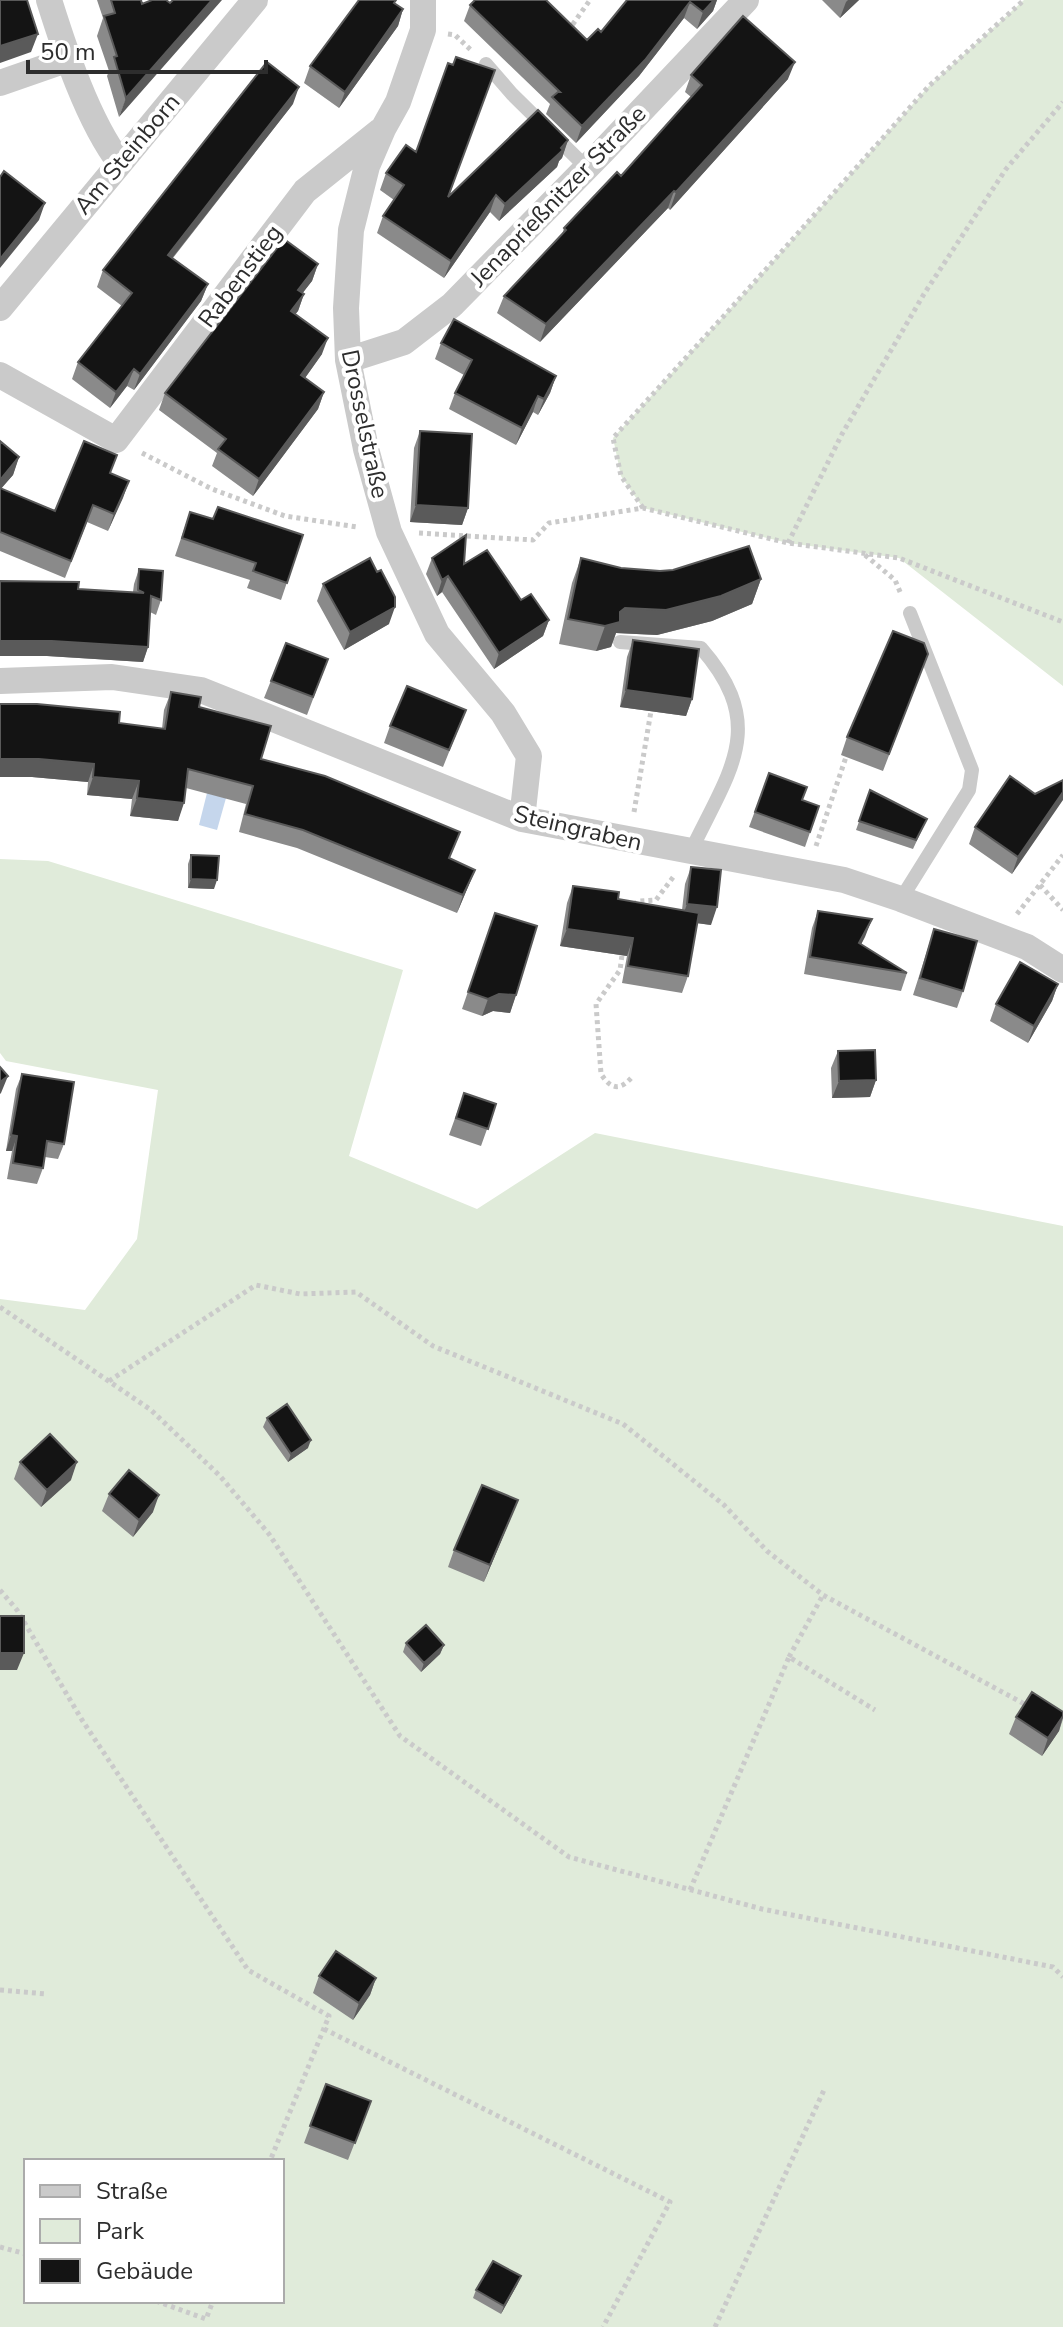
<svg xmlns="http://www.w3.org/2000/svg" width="1063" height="2327" font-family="'Nunito Sans',sans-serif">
<rect width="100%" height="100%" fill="#fff"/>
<path fill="#e0ebda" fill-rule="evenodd" d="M1024,0H1063V686L899,558L788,543L643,508L621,476L613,438L751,286L929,86Z
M0,859L48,861L403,970L349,1156L477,1209L595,1133L1063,1226V2327H0V1299L85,1310L137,1239L158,1090L6,1061L0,1053ZM26,2161H282V2301H26Z"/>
<path fill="#c5d6ec" d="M207,793L226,798L217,830L199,825Z"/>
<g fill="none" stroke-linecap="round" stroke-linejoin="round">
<path stroke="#cacaca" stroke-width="5" stroke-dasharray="4 4" stroke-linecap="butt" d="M568,31L590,0
M448,34L455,35L472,51
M142,453L212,489L285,516L357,527
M643,508L621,476L613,438L751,286L929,86L1024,0
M419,533L533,540L549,523L643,508L788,543L899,558L1063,622
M788,543L842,434L924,294L1006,169L1063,102
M865,555L895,580L901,594
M634,812L651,711
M816,846L846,757
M1040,885L1063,910
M633,904L640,901L656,900L674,876
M1017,914L1063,855
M623,948L620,970L596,1004L601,1074C612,1091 621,1090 633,1076
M0,1307L151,1410L220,1476L269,1534L400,1736L569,1857L762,1909L1053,1967L1063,1977
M109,1381L256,1285L300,1294L356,1292L433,1346L623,1424L724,1505L767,1551L823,1595L1030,1707
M0,1590L17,1610L82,1720L248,1970L329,2016L270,2161
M789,1657L823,1595
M690,1890L789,1657L875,1710
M0,1990L47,1994
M324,2029L670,2202L603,2327
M0,2247L26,2254
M156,2301L206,2319L213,2301
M715,2327L824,2090"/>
<path stroke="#cacaca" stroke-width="14" d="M486,64L512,94L587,168
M620,642L701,648C770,727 728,772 690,853
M901,899L969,790L972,770L910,613"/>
<path stroke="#cacaca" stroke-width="26" d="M49,0C65,51 88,121 120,163
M423,0V30L398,102L383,129L367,166L351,230L346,308L348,360L366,449L389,532L437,634L503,713L529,756L522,819
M0,83L69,59
M0,308L255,0
M348,360L404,342L452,305L604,150L746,0
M0,375L116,440L305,191L380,131
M0,681L112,677L201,690L522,819L844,880L901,899L1027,947L1063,970"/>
</g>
<path fill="#8a8a8a" d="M97,0H141L142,4L166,0L119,117L107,76L109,71L97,36L103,18Z
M627,0H717L713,11L697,29L684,18L639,76L576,143L546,114L550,104L464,21L470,5L587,40L601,32Z
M822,0H859L840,18Z
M397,5L403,9L398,26L339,108L304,83L310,66Z
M691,75L788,79L670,210L668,208L540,342L497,313L504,296L562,235L564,228L621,176L691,97L685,92Z
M293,104L173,258L208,284L201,301L134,390L127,386L110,408L72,379L78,362L122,306L97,287L103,270Z
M568,140L562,158L559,161L557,167L499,221L490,212L444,278L377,233L383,216L394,200L380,190L386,173L416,152L448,197Z
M318,264L312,281L302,293L304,294L298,311L295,314L322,354L305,378L324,392L318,409L253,496L212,466L217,453L159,410L165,393Z
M441,343L556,376L550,393L538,415L533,412L516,445L449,409L455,393L464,375L435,359Z
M420,431L468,508L462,525L410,522L414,448Z
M0,441L19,457L13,475L1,488L55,511L110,473L129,481L108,531L87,522L65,578L0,551Z
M190,512L213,519L303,535L281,600L247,588L250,580L175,556Z
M432,558L464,564L521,600L549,620L543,636L494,669L442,592L437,596L426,574Z
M581,558L621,568L761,579L752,604L712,621L657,635L616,633L611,647L596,651L559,644L572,583Z
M139,569L161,600L156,615L150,612L148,647L143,662L47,656L78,589L133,592L134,584Z
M377,572L389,624L344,650L317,601L323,584Z
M633,640L692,699L686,716L620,707L627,657Z
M286,643L328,659L307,715L264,698Z
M928,654L883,771L841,755L847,737Z
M171,692L199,707L261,759L450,858L475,870L457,913L297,848L239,832L246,804L186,788L178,821L130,816L132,799L87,795L88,782L32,777H0V704L119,723L162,729L164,710Z
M466,710L443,767L384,743L390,726Z
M769,773L802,800L819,806L805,847L749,827Z
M1063,780L1012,874L969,844L975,827Z
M870,790L927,819L913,849L856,830Z
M191,855L214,889L188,888V864Z
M691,867L711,925L697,923L688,976L682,993L622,983L627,956L560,946L567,903L573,886L618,899L682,910L685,884Z
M818,911L872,919L861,944L907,973L901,991L804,974L812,928Z
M495,913L516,995L510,1013L493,1011L482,1016L462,1009Z
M934,929L963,991L957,1008L913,995Z
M1058,984L1052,1001L1028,1043L990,1021L996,1004Z
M838,1051L876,1080L870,1097L832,1098L831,1068Z
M22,1074L64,1144L58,1159L45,1157L43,1168L37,1184L7,1179L12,1151H6L16,1089Z
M464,1093L496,1104L481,1146L449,1135Z
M267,1418L308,1448L288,1462L263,1427Z
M20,1462L71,1480L41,1507L14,1479Z
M109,1494L153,1512L133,1537L102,1511Z
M511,1517L484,1582L448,1567L454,1550Z
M406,1643L444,1645L440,1654L421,1672L403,1652Z
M1063,1712V1719L1059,1731L1042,1756L1009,1734L1016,1717Z
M319,1976L376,1978L370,1995L353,2020L313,1993Z
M326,2084L371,2101L348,2160L304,2143Z
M521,2276L517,2285L501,2314L473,2298L476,2290Z"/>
<path fill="#5a5a5a" d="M212,0H222L119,117L126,98Z
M714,0H717L713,11L697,29L703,12Z
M848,0H859L840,18L846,2Z
M690,2L684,18L639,76L576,143L582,126Z
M403,9L398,26L339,108L345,92Z
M38,34L31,52L0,63V46Z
M795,62L788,79L670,210L676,192Z
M299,87L293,104L162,271L168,255Z
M568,140L562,158L559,161L557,167L499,221L505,204Z
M674,191L668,208L540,342L546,324Z
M496,195L490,212L444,278L451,261Z
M45,203L39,220L0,268V259Z
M318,264L312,281L292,307L298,290Z
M208,284L201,301L134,390L140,374Z
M304,294L298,311L285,327L291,311Z
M328,338L322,354L295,392L301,375Z
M134,369L127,386L110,408L116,392Z
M556,376L550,393L538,415L544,399Z
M324,392L318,409L253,496L259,479Z
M538,396L533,412L516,445L522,428Z
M19,457L13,475L0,490V480Z
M129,481L123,498L108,531L114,514Z
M416,505L468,508L462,525L410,522Z
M448,576L442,592L437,596L442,580Z
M761,579L752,604L712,621L657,635L616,633L611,647L596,651L605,626L625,608Z
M395,607L389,624L344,650L350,632Z
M549,620L543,636L494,669L499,653Z
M0,641H52L148,647L143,662L47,656H0Z
M626,690L692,699L686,716L620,707Z
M0,759H39L94,764L88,782L32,777H0Z
M93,777L139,781L132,799L87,795Z
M1063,792V800L1012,874L1018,857Z
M137,798L184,803L178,821L130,816Z
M475,870L468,887L457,913L463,895Z
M191,879L217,880L214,889L188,888Z
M687,904L717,907L711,925L681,921Z
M872,919L865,937L853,960L859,943Z
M567,929L633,938L627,956L560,946Z
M1058,984L1052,1001L1028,1043L1034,1026Z
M499,994L516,995L510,1013L493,1011L482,1016L488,999Z
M8,1076L1,1093L0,1094V1082Z
M876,1080L870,1097L832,1098L839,1081Z
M11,1135L17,1136L12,1151H6Z
M311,1440L308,1448L288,1462L291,1454Z
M77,1462L71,1480L41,1507L47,1490Z
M159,1495L153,1512L133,1537L139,1520Z
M518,1500L511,1517L484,1582L490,1565Z
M444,1645L440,1654L421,1672L424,1663Z
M0,1653H24L17,1670H0Z
M1063,1716L1059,1731L1042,1756L1048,1738Z
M376,1978L370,1995L353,2020L359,2003Z
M521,2276L517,2285L501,2314L504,2306Z"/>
<path fill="#141414" stroke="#5a5a5a" stroke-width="2" d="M0,0H27L38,34L0,46Z
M111,0H141L142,4L152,0H166L170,3L173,0H212L126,98L114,57L117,56L104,16L115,13Z
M359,0H396L394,3L403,9L345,92L310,66Z
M475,0H546L587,40L598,29L601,32L627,0H714L703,12L690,2L645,60L582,126L552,97L558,92H560L470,5Z
M743,16L795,62L676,192L674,191L546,324L504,296L566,230L564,228L617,172L621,176L702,85L691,75Z
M456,57L495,70L448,197L538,110L568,140L561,148L563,150L505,204L496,195L451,261L383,216L404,185L386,173L406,145L416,152L448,63L453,65Z
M267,62L299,87L168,255L208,284L140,374L134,369L116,392L78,362L132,293L103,270Z
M4,171L45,203L0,259V177Z
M284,239L318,264L298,290L304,294L291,311L328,338L301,375L324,392L259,479L218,449L226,439L165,393Z
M454,319L556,376L544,399L538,396L522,428L455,393L472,360L441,343Z
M420,431L472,434L468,508L416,505Z
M0,441L19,457L0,480Z
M84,441L117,455L110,473L129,481L114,514L93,505L71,561L0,532V488L55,511Z
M218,507L303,535L287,583L253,571L256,563L182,538L190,512L213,519Z
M466,535L464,564L487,550L521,600L531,594L549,620L499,653L448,576L442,580L432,558Z
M749,546L761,579L721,596L666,610L625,608L620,612V622L605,626L568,619L581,558L621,568L660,571L673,570Z
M370,558L377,572L381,570L395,597V607L350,632L323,584Z
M139,569L163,571L161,600L151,596L148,647L52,641H0V581L79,582L78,589L144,593L138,590Z
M893,631L924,643L928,654L889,754L847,737Z
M633,640L699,649L692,699L626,690Z
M286,643L328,659L313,697L271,681Z
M407,686L466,710L449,750L390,726Z
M171,692L201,697L199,707L271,726L261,759L325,776L460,832L449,858L475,870L463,895L303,830L245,814L253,786L188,769L184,803L137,798L139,781L93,777L94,764L39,759H0V704H37L120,712L119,723L165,729Z
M769,773L807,787L802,800L819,806L810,832L755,812Z
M1010,776L1035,794L1063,780V792L1018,857L975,827Z
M870,790L927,819L916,840L859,821Z
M191,855L219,856L217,880L191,879Z
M691,867L721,870L717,907L687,904Z
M573,886L619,892L618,899L699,913L688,976L628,966L633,938L567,929Z
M818,911L872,919L859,943L907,973L810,957Z
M495,913L537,926L516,995L499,994L488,999L468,992Z
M934,929L977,941L963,991L920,978Z
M1020,962L1058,984L1034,1026L996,1004Z
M875,1050L876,1080L839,1081L838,1051Z
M0,1067L8,1076L0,1082Z
M22,1074L74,1082L64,1144L47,1141L43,1168L13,1163L17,1136L11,1135Z
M464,1093L496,1104L488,1129L456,1118Z
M287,1404L311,1440L291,1454L267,1418Z
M50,1434L77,1462L47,1490L20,1462Z
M129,1470L159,1495L139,1520L109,1494Z
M482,1485L518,1500L490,1565L454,1550Z
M0,1616H24V1653H0Z
M426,1625L444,1645L424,1663L406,1643Z
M1032,1692L1063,1712V1716L1048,1738L1016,1717Z
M336,1951L376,1978L359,2003L319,1976Z
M326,2084L371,2101L355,2143L310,2126Z
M493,2261L521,2276L504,2306L476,2290Z"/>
<g text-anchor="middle" stroke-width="8" stroke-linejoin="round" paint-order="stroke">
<g font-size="24" fill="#2d2d2d" stroke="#fff">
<text transform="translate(127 154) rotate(-50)" y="8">Am Steinborn</text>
<text transform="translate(558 196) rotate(-46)" y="8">Jenaprießnitzer Straße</text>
<text transform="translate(240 276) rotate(-53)" y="8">Rabenstieg</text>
<text transform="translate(365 424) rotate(78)" y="8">Drosselstraße</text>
<text transform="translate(578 828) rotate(13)" y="8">Steingraben</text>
</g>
</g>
<rect x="24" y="2159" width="260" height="144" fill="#ffffff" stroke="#ababab" stroke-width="2"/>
<rect x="40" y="2185" width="40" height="12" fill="#cacaca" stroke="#ababab" stroke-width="2"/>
<text x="96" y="2199" font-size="24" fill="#2d2d2d">Straße</text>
<rect x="40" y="2219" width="40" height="24" fill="#e0ebda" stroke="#ababab" stroke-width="2"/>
<text x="96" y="2239" font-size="24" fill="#2d2d2d">Park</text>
<rect x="40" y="2259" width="40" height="24" fill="#141414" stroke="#ababab" stroke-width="2"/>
<text x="96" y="2279" font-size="24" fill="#2d2d2d">Gebäude</text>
<path d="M28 60v12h238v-12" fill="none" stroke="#2d2d2d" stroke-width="4"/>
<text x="40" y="60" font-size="24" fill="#2d2d2d" stroke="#ffffff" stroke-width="6" paint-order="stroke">50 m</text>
</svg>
